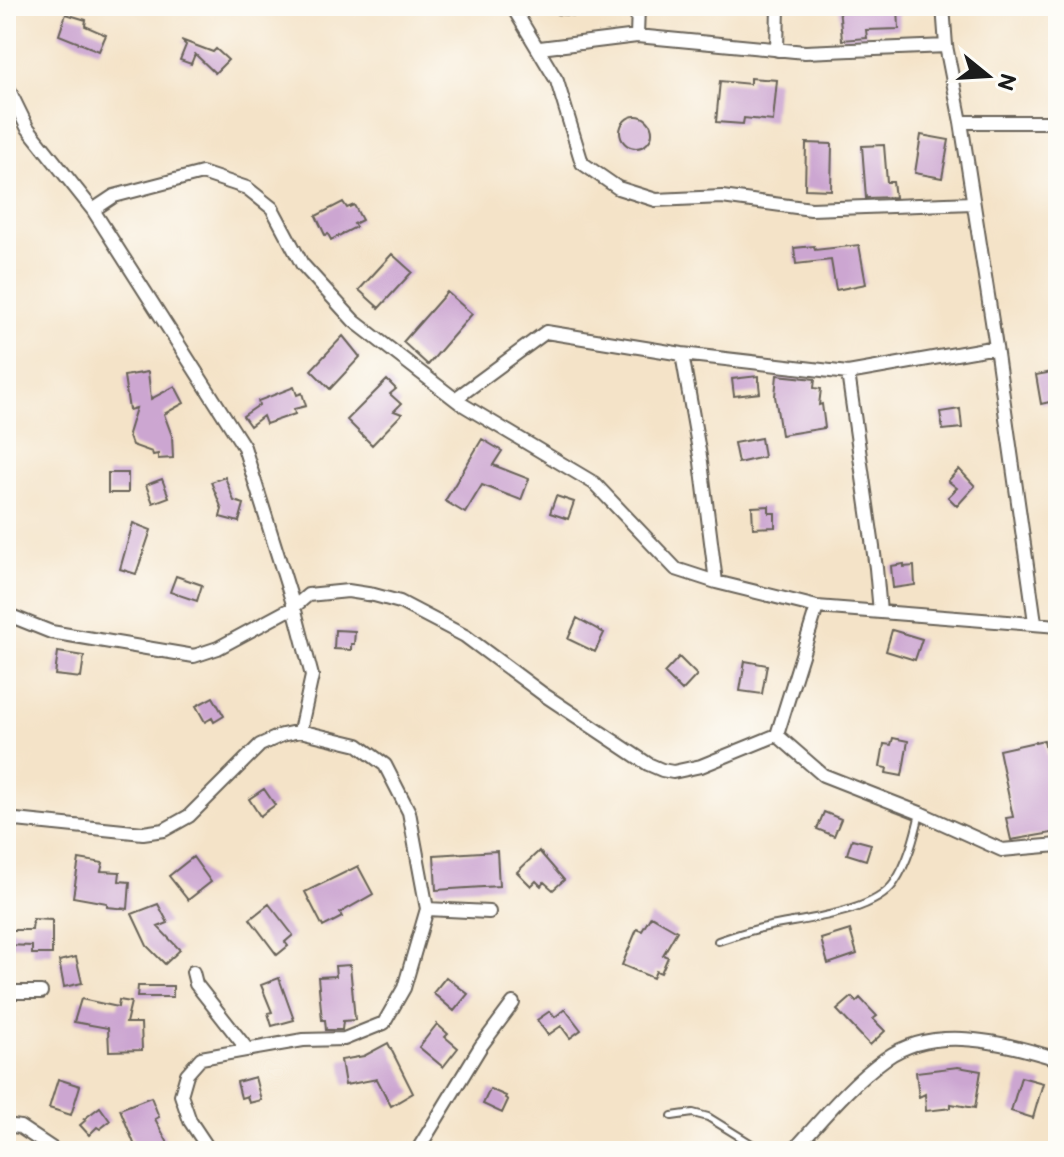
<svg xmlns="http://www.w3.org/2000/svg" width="1064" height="1157" font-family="'Balsamiq Sans',sans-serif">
<rect width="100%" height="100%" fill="#fdfcf7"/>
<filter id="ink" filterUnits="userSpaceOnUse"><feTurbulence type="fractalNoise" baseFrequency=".0125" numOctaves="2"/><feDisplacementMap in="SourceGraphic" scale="16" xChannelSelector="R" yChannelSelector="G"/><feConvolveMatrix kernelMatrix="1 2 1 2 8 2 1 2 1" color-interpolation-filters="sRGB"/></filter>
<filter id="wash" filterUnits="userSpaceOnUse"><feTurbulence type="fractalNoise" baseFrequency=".006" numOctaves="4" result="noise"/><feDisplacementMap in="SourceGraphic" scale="32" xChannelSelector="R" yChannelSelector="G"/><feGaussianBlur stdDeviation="1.8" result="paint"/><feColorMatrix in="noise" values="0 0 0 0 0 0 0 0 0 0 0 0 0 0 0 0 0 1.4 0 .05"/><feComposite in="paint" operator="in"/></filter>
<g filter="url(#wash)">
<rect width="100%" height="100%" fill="#f4e3c8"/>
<g id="blocks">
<path fill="#cca6d1" d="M558,6H613L612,19L557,14Z
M839,6H898L899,29L866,30L867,38L842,40Z
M66,14L86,20L85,26L106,35L99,51L59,35Z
M181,40L213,52L216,49L228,60L215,73L195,54L191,64L180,60L186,45Z
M750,78L777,80L773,121L744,118L743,124L716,122L720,81L750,84Z
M620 132a16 16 0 1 1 32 0a16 16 0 1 1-32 0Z
M921,135L949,140L942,178L915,173Z
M806,143L832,144L831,190L805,189Z
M884,145L887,182H893L895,197L866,198L862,146Z
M343,202L347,208L354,205L362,220L354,224L356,227L331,240L328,234L325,235L316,216Z
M859,245L866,284L836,290L831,260L796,264L794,248L814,246L815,250Z
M392,254L412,272L379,308L359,290Z
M447,292L472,314L428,365L403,342Z
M343,336L360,357L330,389L311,370Z
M1058,371V400L1041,404L1036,375Z
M148,372L151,399L175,386L184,403L164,414L172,436L173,458L158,459V454L153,455L152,452L132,445L128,434L136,408L129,410L124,376Z
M777,375L815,379L814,388L821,389L819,405L822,404L825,428L781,435L775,396Z
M758,376L760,393L734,396L732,379Z
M387,380L396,389L390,394L401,404L394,411L402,414L372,445L347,420Z
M294,387L297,395L302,393L306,406L294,409L295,414L266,424L263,416L250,426L243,416L259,405L258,401Z
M960,409L962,428L943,430L940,412Z
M761,438L764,457L738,463L734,443Z
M482,439L502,451L493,465L529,479L521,500L482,485L465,513L445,501Z
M959,469L975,486L957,506L948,497L957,488L948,481Z
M108,473H128V493H108Z
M225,477L234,501L244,504L239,522L220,517L222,509L211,482Z
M162,479L169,497L153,503L146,485Z
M556,496L574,502L568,519L550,513Z
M769,506V513H775V527L753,528L752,507Z
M133,523L151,530L136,574L120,569Z
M904,564V567L914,566L915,585L893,588L891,566Z
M176,576L202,585L197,601L170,592Z
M577,618L604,633L595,652L568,639Z
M335,630L355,631L354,644H351V650L334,649Z
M892,630L922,639L915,660L886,651Z
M58,652L84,656L81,678L55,675Z
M679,657L697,675L682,691L664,673Z
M745,661L767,665L762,694L740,691Z
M213,697L224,716L214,722L212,718L205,722L196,706Z
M893,738L908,741L902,776L886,773L887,768L880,767L884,744L891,745Z
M1044,740L1058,808V832L1011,840L1006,818L1013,817L999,750Z
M264,789L275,805L260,816L249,799Z
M824,812L841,819L834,836L817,829Z
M852,839L871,844L866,860L847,854Z
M497,851L499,886L436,890L434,855Z
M539,851L564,880L553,890L544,882L541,886L536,881L531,886L517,872Z
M193,857L211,882L188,900L169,876Z
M79,859L103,863L101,871L120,872L119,881L130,882L128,909L107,907V903L73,897Z
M358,866L373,894L340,913L342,917L323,927L305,892Z
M158,904L168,923L158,927L180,950L165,964L147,946L132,914Z
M269,904L293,935L285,942L288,946L277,955L250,919Z
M651,916L677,931L663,955L668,957L661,973L656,971L653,978L622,965L637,929L642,931Z
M33,919L52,920V954H32V946L6,945V930H32Z
M850,930L857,954L828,964L821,939Z
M76,957L82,983L64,987L59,961Z
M350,965L355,1020L343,1021L342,1030H326L325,1020H322L318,977L336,976L335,966Z
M446,977L468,994L454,1011L433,993Z
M279,978L294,1020L272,1026L268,1013L272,1012L261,985Z
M138,986H173V997H137Z
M852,997L856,1002L860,998L877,1016L873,1019L885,1031L870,1045L837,1010Z
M81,999L118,1007L119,1000L131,1002L126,1023H141L142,1050L109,1051L108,1028L74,1022Z
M565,1009L581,1030L570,1038L561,1026L548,1035L537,1020L550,1011L555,1017Z
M437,1024L448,1034L445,1037L458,1048L443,1067L419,1047Z
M388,1043L413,1093L391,1106L377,1079L345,1085L341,1060L364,1056Z
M958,1067L981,1071L975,1108L951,1104V1108L926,1111L925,1094L919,1097L916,1072Z
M255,1077L261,1100L249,1103L247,1096L241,1098L237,1082Z
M1021,1077L1043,1083L1033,1118L1011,1111Z
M58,1079L80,1086L71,1115L49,1108Z
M490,1089L506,1096L505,1098L508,1100L502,1113L483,1104Z
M151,1097L159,1117L155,1119L170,1147L162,1151H137L120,1109Z
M100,1107L110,1121L100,1129L97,1127L89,1135L80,1125L86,1120L84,1119Z"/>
</g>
</g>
<g filter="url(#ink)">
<use href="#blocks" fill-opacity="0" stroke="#686258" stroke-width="2"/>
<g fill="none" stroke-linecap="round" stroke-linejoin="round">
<g stroke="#686258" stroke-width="10">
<path id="lane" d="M718,941C734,936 750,930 766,927C801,919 873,914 894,883C908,863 915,835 920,813
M672,1116L693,1113L708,1117L763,1151"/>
</g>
<g stroke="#686258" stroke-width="16">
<path id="street" d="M512,6L557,81L582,163L618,188L656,200L722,197L811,209L973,203
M943,6L946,46L961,122L996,347L1035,622
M637,36L638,6
M540,48L637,36L805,52L946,46
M777,50L778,6
M6,84L27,127L93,210L244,447L294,607L312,676L300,731
M961,122H1058
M93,210L114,196L202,173L247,188L272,208L302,264L354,321L460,403L594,483L676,569L716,582L817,607
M682,354L701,462L716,582
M848,373L876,568L880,612
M455,399L546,332L682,354L848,373L996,347
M6,614L51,632L194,656L218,648L294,607L308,595L348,591L374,595L400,602L465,636L543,694L648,764L662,770L673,772L701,766L777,735L817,607L1058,626
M777,735L823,775L920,813L1002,850L1058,845
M6,819L143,833L164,830L189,816L260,745L282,735L300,731L358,745L385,765L409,812L427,909L404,988L384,1023L344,1039L303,1040L201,1058L187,1074L181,1095L190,1121L210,1151
M427,909L489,912
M193,972L196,984L247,1049
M6,992H41
M6,1125L20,1127L56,1151
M417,1151L481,1046L513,1003
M793,1151C821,1120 850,1084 885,1059C935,1023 1004,1043 1058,1059"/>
</g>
<use href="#lane" stroke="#fff" stroke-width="6"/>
<use href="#street" stroke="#fff" stroke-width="12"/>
</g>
</g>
<rect width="1064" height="1157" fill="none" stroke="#fdfcf7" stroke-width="32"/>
<g transform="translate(988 76) rotate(108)" stroke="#fdfcf7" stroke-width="6" paint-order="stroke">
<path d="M0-6L14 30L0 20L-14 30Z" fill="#1c1c1c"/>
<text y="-12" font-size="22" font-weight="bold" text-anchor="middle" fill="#1c1c1c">N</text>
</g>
</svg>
